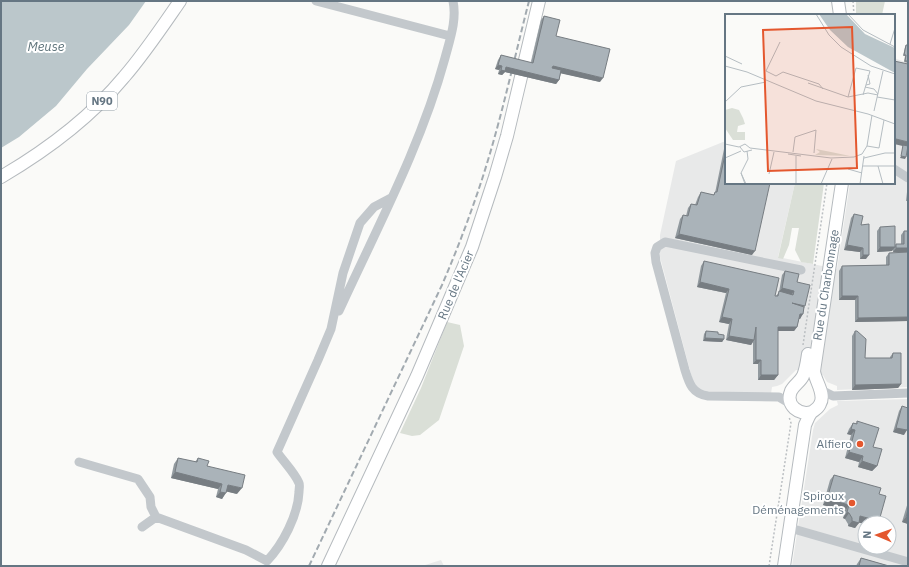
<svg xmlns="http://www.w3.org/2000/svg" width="909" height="567" font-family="'IBM Plex Sans',sans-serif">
<rect width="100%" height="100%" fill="#fafaf8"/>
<path fill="#e8e9e9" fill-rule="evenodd" d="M894,58L908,63V387L837,390V386L827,382L823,375L796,370L782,384L777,386L772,387L771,394L704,392L698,389L693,382L660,257V235L676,161L723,142L726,143V183H795L778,257L837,269L850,183H894Z
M908,399V566H792L813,430L815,423L830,409L838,405L837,401ZM865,523H889V547H865Z
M441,560L444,566H422Z"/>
<path fill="#dadfd7" d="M856,1H885L882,15H856Z
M795,183H824L813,264L801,262L795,250L799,228H792L789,245L783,259L778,258Z
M447,322L460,325L464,346L439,420L420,435L412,436L400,433L421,388Z"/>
<path fill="#bbc7cb" d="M1,1H146L129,25L87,69L56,106L19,137L1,148Z"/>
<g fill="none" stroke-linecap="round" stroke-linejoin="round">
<g stroke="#b5babe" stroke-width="14">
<path id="major" d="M838,1L840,15
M1,177C47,150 90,118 124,77C144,54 162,27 180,1
M808,354C807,361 806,369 803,376C800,382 794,385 791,391C785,405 799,416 812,412
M328,566L417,376L472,247L495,177L507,136L539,1
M784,566L805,425C807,421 808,417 811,413C814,410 818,409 820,404C826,394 815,381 814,371L842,183"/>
</g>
<path stroke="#bbbfc2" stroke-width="1.5" stroke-dasharray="2 2" stroke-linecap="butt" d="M853,1L854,15
M803,345L827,183
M769,566L791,423L789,417"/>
<path stroke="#c3c8cc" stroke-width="9" d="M316,1L450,36
M894,169L908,178
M339,311C377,228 421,146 445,58C450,39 457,20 453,1
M819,389L833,396L908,393
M791,404L779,397L708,396C692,394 689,383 685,370L656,262L655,253L657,247L665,242L801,270
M79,462L138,479L150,497L151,507L156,517L246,550L267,561C283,544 298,515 299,492C299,489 300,485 299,483C295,473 283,461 277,452L318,360L331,329L343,273L360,223L374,207L391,198
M142,527L156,517
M790,528L908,562"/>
<use href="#major" stroke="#fff" stroke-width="12"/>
<path stroke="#a2aab0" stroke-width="2" stroke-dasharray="6 3" stroke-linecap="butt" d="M309,566L442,285C454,257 465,229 475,200C498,135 512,67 529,1"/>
</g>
<path fill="#929a9f" d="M544,16L556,36L600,82L561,73L559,80L556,84L505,72L502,75L498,74L499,70L495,69L498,60L501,55L531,63L541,20Z
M906,45L908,63L904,62L905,56H903L905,47Z
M726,146V183L752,255L675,238L680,219L683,215L686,216L688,208L691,204L695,205L698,197L701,192L713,195L715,193L724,149Z
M908,191V201H906L907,192Z
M854,214L861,225L866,259H860V252L844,250L851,218Z
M880,227L895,246L896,244H901V235L904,231H908V252H893V249L892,251L877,252V231Z
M908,252V321L855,322V300H839V271L842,266L886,265V257L889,253Z
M704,261L775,296H776L779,292L782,275L785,271L797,282L805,306L800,319H799L797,327L794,331H778V375L774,380H758V364H753V342L751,345L726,340L729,324L719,322L726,293L697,287L701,266Z
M706,331L718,334L724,339L722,342L703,341L704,334Z
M855,331L865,358H890V357L893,353L901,384L898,388L852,390V336Z
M902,406L904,435L893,432L899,411Z
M857,421L873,447L877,466L872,471L858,467L859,462L845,458L851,435L847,434L849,429L853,423L856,424Z
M178,458L195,462L198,458L207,466L237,494L226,491L222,499L216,497L218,489L171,478L174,464Z
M834,475L859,522L855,528L848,526V524L845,519L843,518L845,511L823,505L830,480Z
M908,502V524L902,522Z
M861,558L889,566H856L857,564Z"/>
<path fill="#777d82" d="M498,65L502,66L499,70L495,69Z
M553,66L603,78L600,82L550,71Z
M506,67L559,80L556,84L505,72L502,75L498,74L501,70Z
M896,139L908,142V145L907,147L894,144V142Z
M901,156L906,157L905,159L900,158Z
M679,234L755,251L752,255L675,238Z
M847,245L863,248L860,252L844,250Z
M880,247H895L892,251L877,252Z
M896,248H908V252H893Z
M863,255H869L866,259H860Z
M700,282L729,289L726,293L697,287Z
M782,288L794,291L791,295L779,292Z
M842,296H858L855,300H839Z
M800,314H803L800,319L797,318Z
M722,317L732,319L729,324L719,322Z
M908,317V321L855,322L858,318Z
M778,327H797L794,331H774Z
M729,336L754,340L751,345L726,340Z
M705,338L724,339L722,342L703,341Z
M756,360H761L758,364H753Z
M761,375H778L774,380H758Z
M901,384L898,388L852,390L855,385Z
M896,428L907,430L904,435L893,432Z
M851,429L855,430L851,435L847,434Z
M849,452L863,456L859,462L845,458Z
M862,461L877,466L872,471L858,467Z
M175,472L222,484L218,489L171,478Z
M228,485L242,488L237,494L224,491Z
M220,492L226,493L222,499L216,497Z
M827,499L849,505L845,511L823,505Z
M847,512L849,513L845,519L843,518Z
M860,516L879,521L877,523H865V524L856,522Z
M906,517H908V524L902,522Z
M852,521L859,523L855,528L848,526Z"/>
<path fill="#aab3b9" stroke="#777d82" d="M544,16L560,20L556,36L610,49L603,78L553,66L552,68L561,70L559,80L506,67L505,71L501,70L502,66L498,65L501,55L533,63Z
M906,45H908V61H905L906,55H904Z
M894,61L908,64V142L896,139L895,143L894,142Z
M903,145L908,146L906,157L901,156Z
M726,150V183H770L755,251L679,234L683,215L688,216L691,204L697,205L701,192L714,195L715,192H717Z
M854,214L863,216L861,225L869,224V255H863V248L847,245Z
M895,226V247H880V227Z
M904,231H908V248H896V244H904Z
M908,252V317L858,318V296H842V266L889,265V253Z
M704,261L779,278L775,296H778L779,291L793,295L794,291L782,288L785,271L799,274L797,282L810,285L805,306L792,303L804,307L803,314H800L797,327H778V375H761V360H756V327L754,340L729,336L732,319L722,317L729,289L700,282Z
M706,331L718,332V334L724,335V339L705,338Z
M855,331H857L866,339L865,358H892L893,353H901V384L855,385Z
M902,406L908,408V427L907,430L896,428Z
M857,421L879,428L873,447L882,449L877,466L862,461L863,456L849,452L855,430L851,429L853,423L857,424Z
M178,458L197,462L198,458L209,461L207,466L245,475L242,488L228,485L226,493L220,492L222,484L175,472Z
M834,475L881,488L879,494L886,496L879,521L860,516L859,523L852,521V518L849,513L847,512L849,505L827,499Z
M908,510V517H906Z
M861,558L889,566H859Z"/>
<g fill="#e4572e" stroke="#fff" stroke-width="1.5">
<circle cx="860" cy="444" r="4"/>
<circle cx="852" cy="503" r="4"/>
</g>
<g text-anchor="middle" stroke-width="4" stroke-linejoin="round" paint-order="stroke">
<rect fill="#fff" stroke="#939fa8" stroke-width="1" x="87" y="92" width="30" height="18" rx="3"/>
<g font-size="11" font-weight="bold" fill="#657683">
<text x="102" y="105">N90</text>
</g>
<g font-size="12" fill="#657683" stroke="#fff">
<text transform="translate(456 285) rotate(-67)" y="4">Rue de l'Acier</text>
<text transform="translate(826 285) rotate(-81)" y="4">Rue du Charbonnage</text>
</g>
<g font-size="12" fill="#657683" stroke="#fff" text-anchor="end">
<text x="852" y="448">Alfiero</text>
<text x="844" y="500">Spiroux<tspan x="844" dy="14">Déménagements</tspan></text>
</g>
<g font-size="13" font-style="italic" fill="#60757c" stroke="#fff">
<text x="46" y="51">Meuse</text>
</g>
</g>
<g transform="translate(725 14)">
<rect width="170" height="170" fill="#fafaf8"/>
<path d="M7,94L14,96L18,104L20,110L13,112L12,118H20V126H8L0,114V96ZM91,135L106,138L125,142L90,141L95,138Z" fill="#dadfd7"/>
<path d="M94,0H121L140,20L170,34V59L123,33L105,16Z" fill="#bbc7cb"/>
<path fill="none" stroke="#b5bdc2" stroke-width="1" d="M91,0L104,21L116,33L146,52L170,60M123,0L138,16L170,33M55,28L41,57L51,62L58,58L94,70L98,75M165,30L170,14M0,42L17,50M0,52L22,58L91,87L143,100L170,110M83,69L123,83L143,79L153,81M141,71L145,70L143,61M140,73L149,75L153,80M123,83L131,54L145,57L138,81M152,83L170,86M0,88L16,73L41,68M149,97L158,57M0,130L14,133L20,130L25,134L106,144L129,143L137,140M142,132L154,134L159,106M15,133L19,138L27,136M68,138L70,123L91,116L89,139M63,140L76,142M137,140L142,132L147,101M71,142V170M0,144L16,137M139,144L160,139H170M138,152H170M153,152L158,170M123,155L137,159M16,159L21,170M44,160L49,138M20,170L16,159L23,145L22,137M96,170L107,145M135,170L139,142"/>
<path fill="#e4572e" fill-opacity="0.15" stroke="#e4572e" stroke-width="2" d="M127,13L132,154L43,157L38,16Z"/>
<rect width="170" height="170" fill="none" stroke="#657683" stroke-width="2"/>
</g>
<rect width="909" height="567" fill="none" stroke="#657683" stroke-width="4"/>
<g transform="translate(877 535) rotate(272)"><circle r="19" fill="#ffffff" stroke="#c1c8cd"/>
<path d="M0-3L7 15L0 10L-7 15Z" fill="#e4572e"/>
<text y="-6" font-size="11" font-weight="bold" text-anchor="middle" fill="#657683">N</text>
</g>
</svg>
